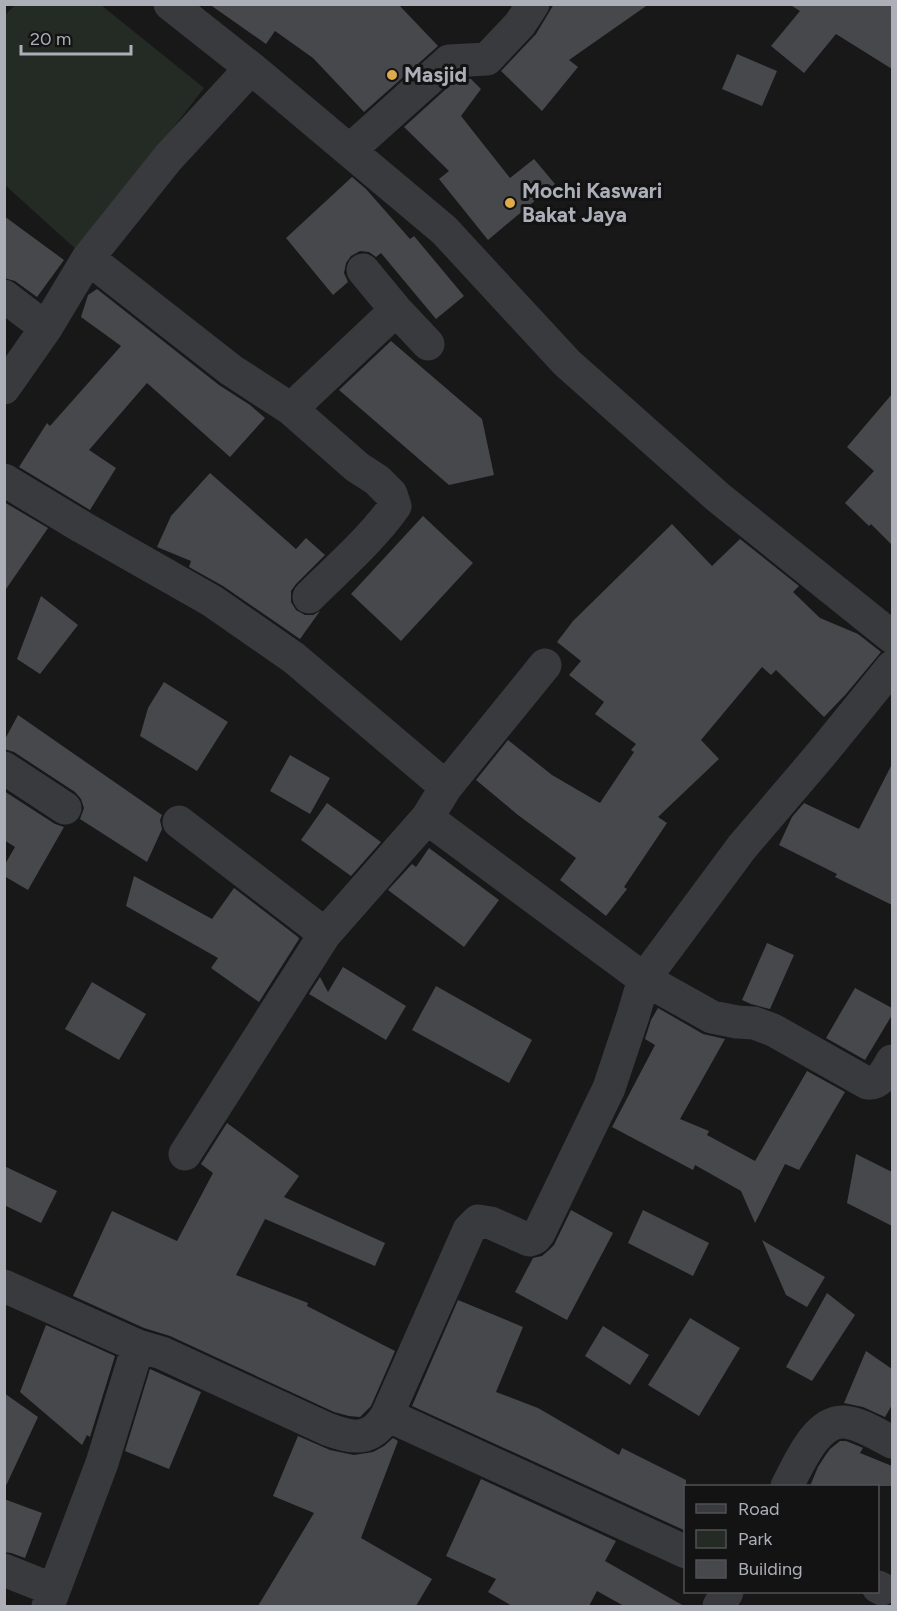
<svg xmlns="http://www.w3.org/2000/svg" width="897" height="1611" font-family="Figtree,sans-serif">
<rect width="100%" height="100%" fill="#181819"/>
<path fill="#242b25" d="M15,5H101L204,88L78,251L5,185L4,16Z"/>
<path fill="#47484c" d="M209,4H398L438,46L364,112L313,58L275,31L266,44Z
M554,4H649L569,60L578,67L542,111L501,71L536,34Z
M789,4H892V69L836,34L804,73L771,46L800,11Z
M737,54L777,71L762,106L722,89Z
M457,79H471L481,89L461,116L510,178L534,159L555,184L488,240L439,179L449,171L404,127Z
M352,177L366,189L410,239L414,236L464,296L436,319L381,253L376,257L369,252L360,251L351,256L346,263L344,273L348,282L333,295L286,238Z
M4,216L64,260L37,297L15,281L4,278Z
M97,289L219,385L250,405L265,418L230,457L147,383L89,450L116,468L90,510L19,467L47,423L50,426L121,346L81,317L88,295Z
M391,341L482,419L494,475L449,485L339,390Z
M892,394V545L871,524L869,526L845,503L874,471L847,447Z
M210,473L296,549L306,538L325,555L296,584L291,591V602L296,610L305,615H313L320,611L300,639L223,586L189,567L191,561L157,547L171,516Z
M4,502L48,528L4,592Z
M423,516L473,563L401,641L351,594Z
M672,524L712,566L740,539L799,586L793,592L820,618L858,634L881,652L846,694L824,717L776,670L771,675L762,667L701,740L719,759L658,817L667,823L624,887L627,889L606,916L560,880L576,858L518,815L476,780L508,740L552,775L600,803L634,752L631,750L636,744L595,714L604,702L569,675L581,661L557,642L573,621Z
M41,596L78,625L40,674L17,659Z
M164,682L228,722L197,771L140,736L148,708Z
M18,715L162,815L160,820L162,829L147,862L80,819L84,808L81,799L75,792L14,752L4,749V741Z
M290,755L330,778L310,814L270,791Z
M892,764V905L835,877L837,874L779,845L792,817L804,803L859,829Z
M4,791L55,824L64,827L28,890L4,876V866L15,847L4,840Z
M327,803L381,842L351,876L301,840Z
M429,848L499,900L464,947L388,890L412,864L416,867Z
M134,876L212,919L234,888L298,937L299,939L259,1002L211,968L218,958L126,906Z
M767,943L794,955L770,1009L751,1004L742,1000Z
M343,967L406,1006L386,1040L309,994L320,977L328,992Z
M92,982L146,1014L119,1060L65,1029Z
M436,986L532,1040L509,1083L412,1030Z
M855,988L892,1008V1015L865,1060L826,1038Z
M658,1008L703,1034L725,1039L680,1119L709,1131L707,1135L755,1161L807,1071L845,1092L799,1170L785,1164L755,1223L741,1191L695,1165L693,1170L612,1127L655,1045L645,1039L651,1020Z
M227,1123L299,1176L284,1197L385,1243L375,1266L265,1219L236,1275L308,1303L307,1306L395,1351L371,1406L360,1417L349,1416L334,1412L170,1336L144,1328L73,1296L112,1211L177,1241L213,1173L201,1164Z
M856,1154L892,1172V1226L847,1203Z
M4,1166L57,1191L41,1223L4,1205Z
M571,1210L613,1233L567,1320L515,1292L533,1258L542,1256L549,1250L554,1245Z
M643,1210L709,1243L693,1276L628,1243Z
M762,1240L825,1277L807,1307L786,1295Z
M827,1293L855,1315L812,1381L786,1367Z
M458,1300L523,1327L496,1392L538,1408L619,1455L622,1448L686,1480V1531L412,1406Z
M690,1318L740,1348L699,1416L648,1385Z
M46,1325L115,1356L90,1437L87,1435L82,1445L20,1392Z
M603,1326L649,1355L630,1385L585,1356Z
M866,1351L892,1369V1405L885,1417L863,1407L844,1403Z
M150,1369L201,1392L169,1469L125,1451Z
M4,1393L38,1417L4,1490Z
M298,1436L330,1450L354,1455L373,1452L384,1446L393,1438L398,1441L361,1538L432,1579L416,1606H258L314,1513L273,1496Z
M840,1441H846L861,1447L863,1448L860,1453L892,1466V1486H810L818,1467L825,1456L830,1449Z
M481,1479L616,1541L605,1561L684,1606H624L597,1591L589,1606H512L488,1592L496,1579L446,1556Z
M4,1499L42,1513L25,1558L11,1553L4,1552Z"/>
<g fill="none" stroke-linecap="round" stroke-linejoin="round">
<path stroke="#393a3e" stroke-width="33" d="M170,4L251,68L444,230L567,363L719,498L892,637
M350,150L449,61L487,59L520,24L533,4
M88,258L231,370L291,409L357,467L377,480L391,494L395,506C371,540 338,568 309,597
M363,270L396,310
M4,296L46,328
M4,388L46,328L88,258L168,158L251,68
M291,409L396,310L428,344
M4,480L82,527L212,601L294,658L446,787
M4,768L65,808
M427,818L644,979L712,1017L737,1022L754,1023L773,1030L867,1083C880,1085 886,1071 892,1061
M179,822L325,934
M185,1154L325,934L427,818L446,787L545,665
M4,1286L138,1346
M387,1415L686,1552
M787,1486C798,1466 816,1420 844,1422C860,1423 878,1435 892,1442
M4,1570L54,1590
M878,1587L882,1589
M48,1606L102,1463L138,1346L162,1353L327,1429C353,1439 371,1442 387,1415L469,1230L478,1221L491,1223L529,1240L535,1238L539,1233L609,1088L633,1016L644,979L742,847L822,753L892,667
M719,1606L727,1592"/>
</g>
<g fill="#ddab4c" stroke="#131314" stroke-width="2">
<circle cx="392" cy="75" r="6"/>
<circle cx="510" cy="203" r="6"/>
</g>
<g text-anchor="middle" stroke-width="6" stroke-linejoin="round" paint-order="stroke">
<g font-size="21" font-weight="bold" fill="#acafb8" stroke="#131314" text-anchor="start">
<text x="404" y="82">Masjid</text>
<text x="522" y="198">Mochi Kaswari<tspan x="522" dy="24">Bakat Jaya</tspan></text>
</g>
</g>
<rect width="897" height="1611" fill="none" stroke="#acafb8" stroke-width="12"/>
<rect x="684" y="1485" width="195" height="108" fill="#131314" stroke="#505156" stroke-width="1.5"/>
<rect x="696" y="1504" width="30" height="9" fill="#393a3e" stroke="#505156" stroke-width="1.5"/>
<text x="738" y="1515" font-size="18" fill="#acafb8">Road</text>
<rect x="696" y="1530" width="30" height="18" fill="#242b25" stroke="#505156" stroke-width="1.5"/>
<text x="738" y="1545" font-size="18" fill="#acafb8">Park</text>
<rect x="696" y="1560" width="30" height="18" fill="#47484c" stroke="#505156" stroke-width="1.5"/>
<text x="738" y="1575" font-size="18" fill="#acafb8">Building</text>
<path d="M21 45v9h110v-9" fill="none" stroke="#acafb8" stroke-width="3"/>
<text x="30" y="45" font-size="18" fill="#acafb8" stroke="#131314" stroke-width="4.5" paint-order="stroke">20 m</text>
</svg>
